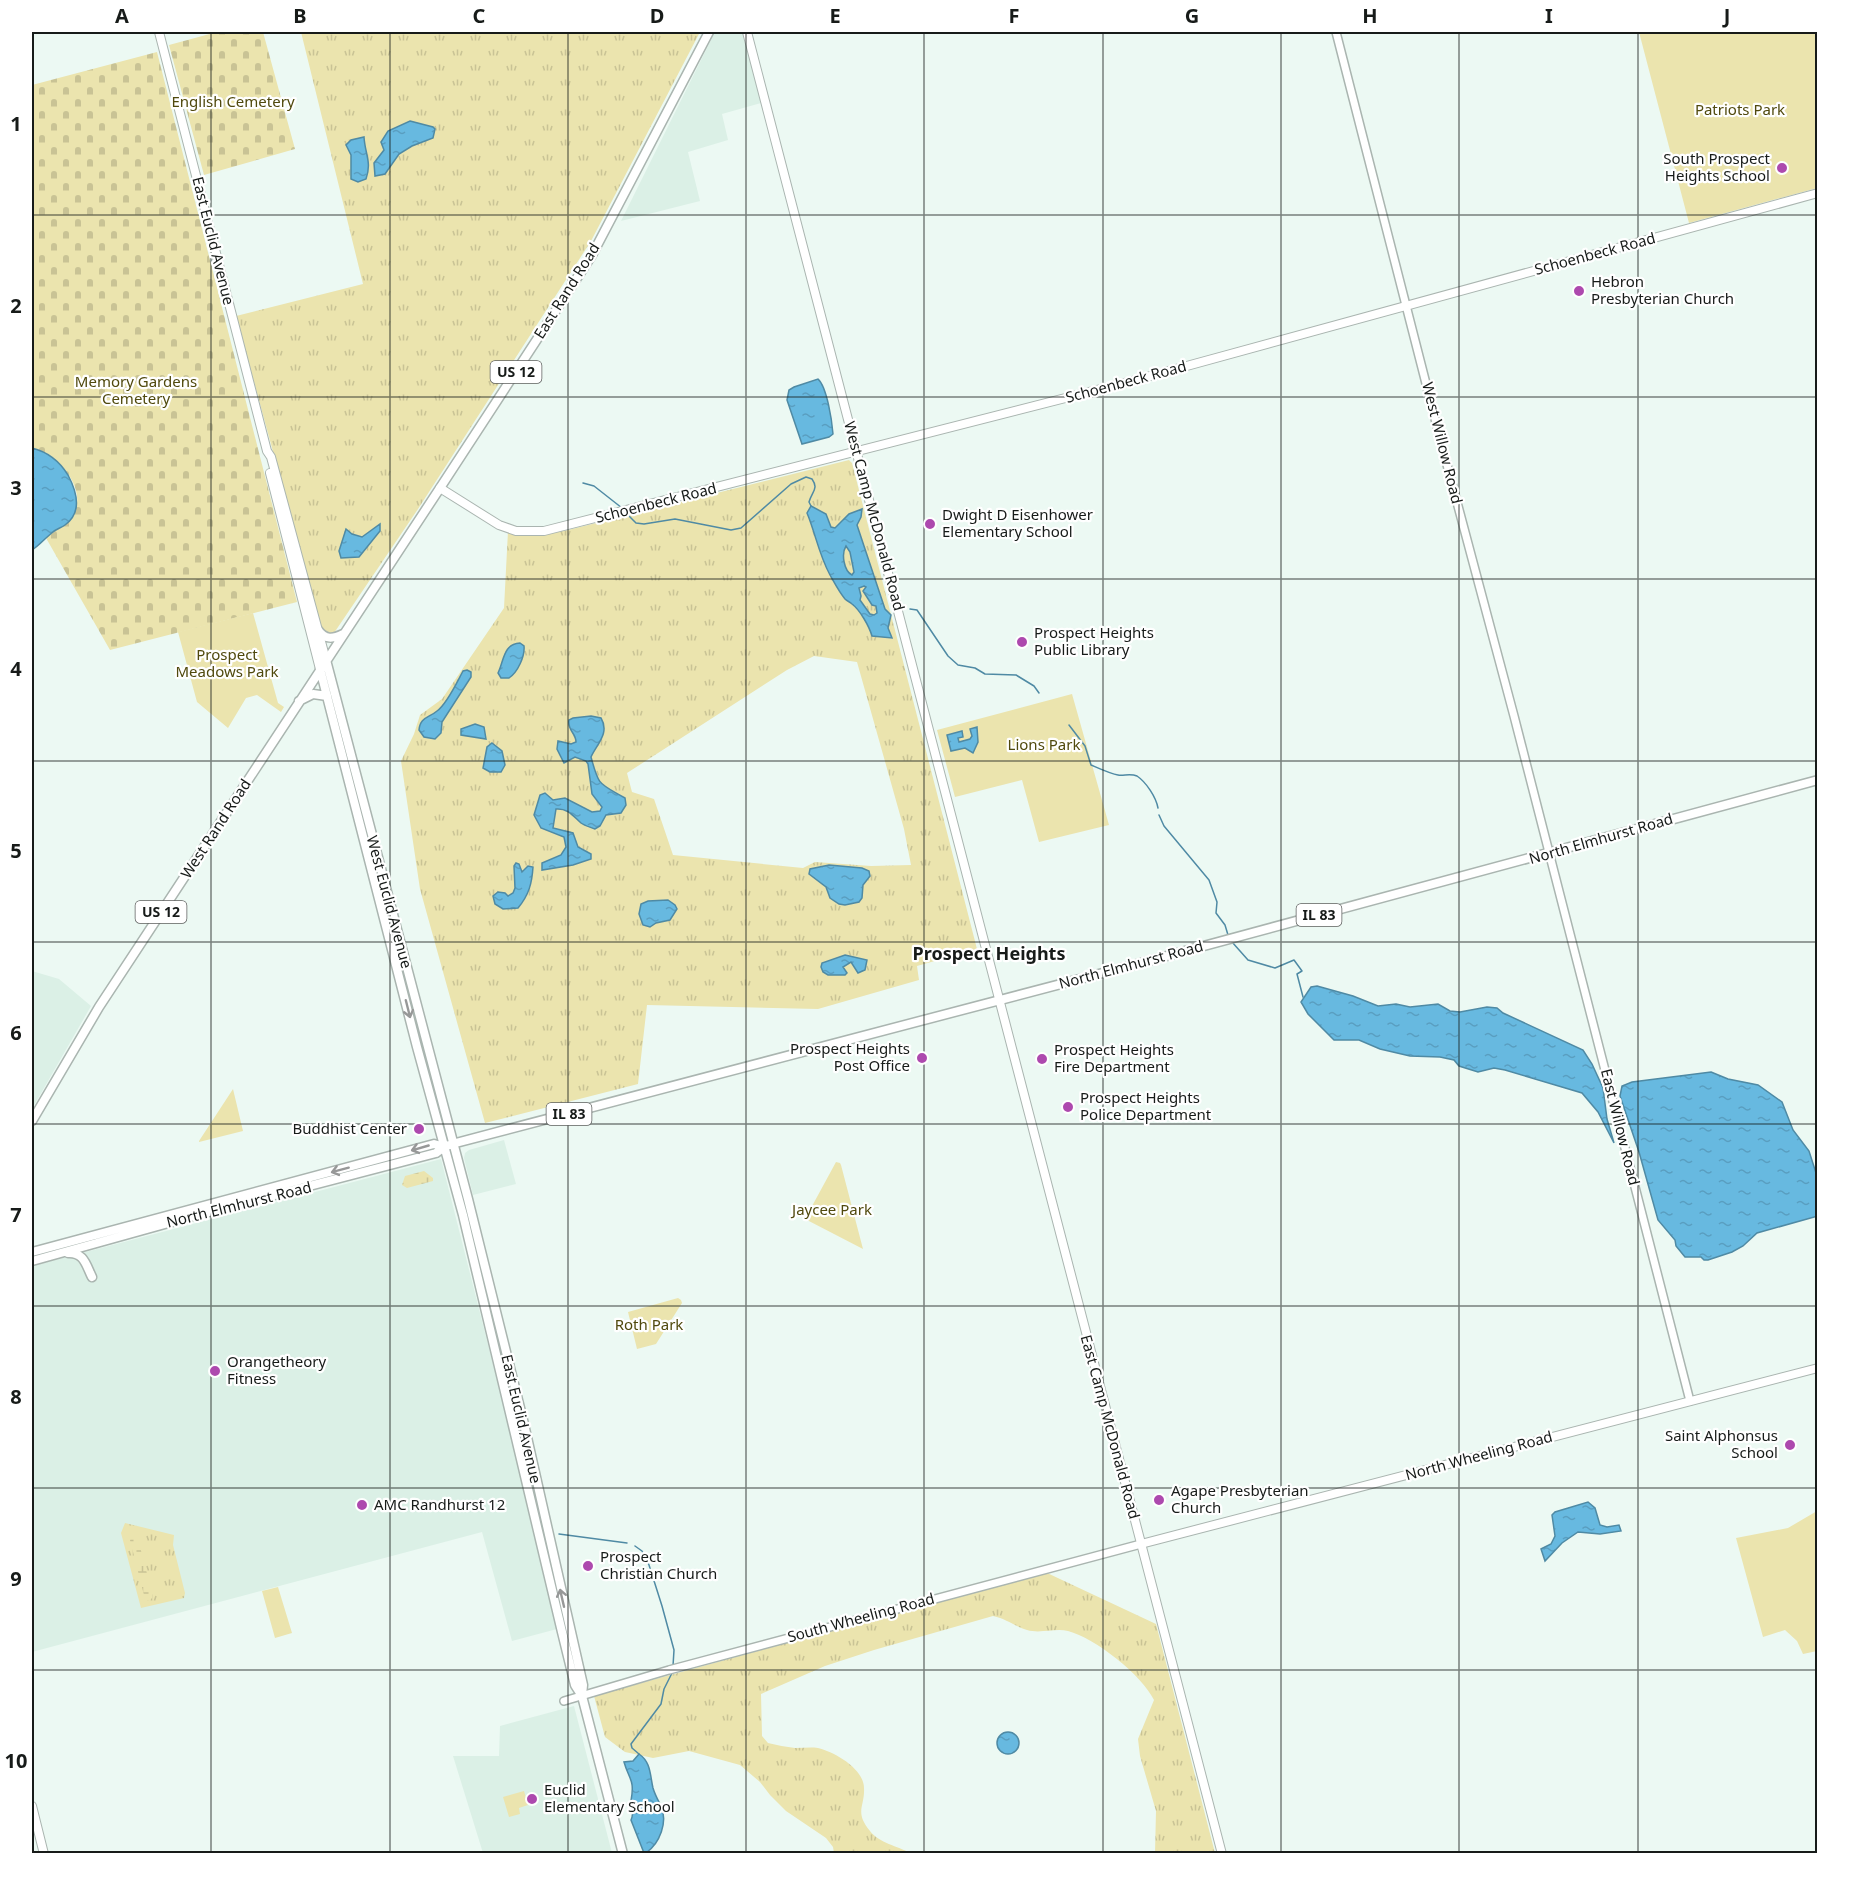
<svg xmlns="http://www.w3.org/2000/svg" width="1849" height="1885" font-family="'Noto Sans',sans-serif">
<defs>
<pattern id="grass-tufts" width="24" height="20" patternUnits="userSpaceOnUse" patternTransform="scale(1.5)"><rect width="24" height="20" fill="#ebe4ae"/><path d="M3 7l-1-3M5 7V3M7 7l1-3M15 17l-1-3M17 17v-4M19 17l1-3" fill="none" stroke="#c9c395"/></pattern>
<pattern id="wetland-marsh" width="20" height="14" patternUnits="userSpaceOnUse" patternTransform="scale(1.5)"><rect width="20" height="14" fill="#ebe4ae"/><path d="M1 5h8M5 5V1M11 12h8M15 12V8" fill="none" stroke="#c9c395"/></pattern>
<pattern id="cemetery-stones" width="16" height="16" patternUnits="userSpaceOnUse" patternTransform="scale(1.5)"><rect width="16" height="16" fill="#ebe4ae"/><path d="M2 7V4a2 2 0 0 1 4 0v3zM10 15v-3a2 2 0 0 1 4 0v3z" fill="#c9c395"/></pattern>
<pattern id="water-ripples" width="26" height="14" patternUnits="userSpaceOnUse" patternTransform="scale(1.5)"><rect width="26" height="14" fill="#67b9e0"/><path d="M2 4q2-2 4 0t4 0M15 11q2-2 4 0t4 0" fill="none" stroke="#599ec0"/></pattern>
</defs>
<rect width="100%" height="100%" fill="#ecf9f3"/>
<path fill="#dbf0e6" d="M715,32H742L761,103L722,114L728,140L688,152L700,201L621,221Z
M32,971L59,979L91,1006L32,1109Z
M504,1140L516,1184L473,1195L464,1158L465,1153L469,1150Z
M441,1159L533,1522L557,1629L512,1641L482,1532L32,1652V1266Z
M574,1706L612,1853H483L453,1756H499L500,1726Z"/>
<path fill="url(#grass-tufts)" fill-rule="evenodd" d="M301,32H700L591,241L418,509L334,633L327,634L322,631L236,316L363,284Z
M849,460L852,463L977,949L917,966L919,980L818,1009L647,1005L638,1084L485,1123L420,889L401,761L414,734L420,715L442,699L504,608L508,531L537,536L568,530ZM814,656L857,662L904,829L911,865L871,866L815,862L803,868L673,855L654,799L632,792L627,773L787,670Z
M125,1523L174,1535L173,1545L185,1593L184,1598L141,1608L121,1533Z
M1045,1572L1156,1624L1215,1853H1155L1156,1811L1140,1756L1138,1739L1154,1700C1142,1675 1095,1638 1068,1631C1055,1628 1040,1634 1027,1630C1014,1626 1007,1619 993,1616L874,1650L825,1666L761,1694L762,1736L768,1743C777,1745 786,1747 795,1748C803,1748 811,1747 818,1748C835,1752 864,1769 864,1788C865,1807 854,1811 870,1831C879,1843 898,1846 910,1853H834L833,1847L826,1838L786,1811L770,1795L760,1782L740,1765L689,1751L653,1758L625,1752L605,1737L594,1696Z"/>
<path fill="url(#wetland-marsh)" d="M424,1171L433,1178V1181L407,1188L402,1185L405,1176Z
M133,1536L139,1543L152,1593V1598L149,1601L146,1600L144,1595L130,1540Z"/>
<path fill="url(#cemetery-stones)" d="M217,32H263L295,149L204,175L169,45Z
M157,52L297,602L110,650L46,538C57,528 69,524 75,510C86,485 54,452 32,448V85Z"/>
<path fill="#ebe4ae" d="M1639,32H1817V188L1689,223Z
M253,613L278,703L284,707L281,712L257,695L246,698L228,728L197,702L178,632Z
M1072,694L1109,825L1039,842L1022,780L955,797L937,730Z
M233,1089L243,1131L199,1142V1141Z
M836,1162L840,1163L841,1165L863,1249L805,1219Z
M678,1298L681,1300L682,1303L656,1344L637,1349L628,1312Z
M1817,1511V1651L1803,1654L1797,1641L1785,1630L1763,1637L1736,1538L1788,1528Z
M278,1587L292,1633L275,1638L262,1591Z
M524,1791L528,1805L519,1808L520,1814L509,1817L503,1797Z"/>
<path fill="url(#water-ripples)" stroke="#4f8aa4" stroke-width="1.5" fill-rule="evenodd" d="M410,121L433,127L435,129L433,138L412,146L399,154L385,174L375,176L374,163L384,150L381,142L388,131Z
M364,137C365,154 372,162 366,179L358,182L351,179V155L346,145L351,140Z
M818,379C827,387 832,421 833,434L829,437L802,444L787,400L789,390L794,387Z
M32,448C48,452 60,462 68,475C77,492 83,512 65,525C61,528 56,529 53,532C45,538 40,545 32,550Z
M811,506L826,514L831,527L835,528L849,514L862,509L861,517L857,525L885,609L891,615L888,628L892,638L872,636C869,626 860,610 852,604C850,602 847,601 845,599C839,592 834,582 830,575C819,555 815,532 807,513ZM846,546L850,552L854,572L852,575C844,571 841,554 846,546ZM864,586L866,587L863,591L872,605L876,606L877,613L874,615L870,614L860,600L861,596L859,588Z
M380,524V531L359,557L341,558L339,551L346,529L352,534L362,537Z
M520,643L524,646C525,656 518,672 509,678H501L498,673C504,661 503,644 520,643Z
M467,670L471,672V677L442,722L441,733L435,739L424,737L419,730C420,717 429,718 437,711C447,704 457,682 463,671Z
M591,716L601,718C610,733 597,744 591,757C599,787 599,783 625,798L626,805L621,813L606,815L600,826L595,829C590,827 585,826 581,823C573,816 568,808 556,809L553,828L573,833L578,847L591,854V859L573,865L542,870V863L561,855L566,847L564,837L541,828L534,815L540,795L545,793L553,800L565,798L592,812L600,811L602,807L592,794L588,764L586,761L575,757L564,763L557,749L558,741L571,744L576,742C576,733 567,730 569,720L573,718Z
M475,724L484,727L486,739L461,735V729Z
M977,727L978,742L973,753L965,748L951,751L947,735L962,731L963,737L958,738L959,742L970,739L972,736L970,729Z
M492,743L502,751L505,765L501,772H490L483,768L487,747Z
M516,863L519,864L522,872L528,866L533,867C532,883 529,895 518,908L503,909L495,904L493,896L498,892L505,893L508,896L513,893L515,888L514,866Z
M829,865L862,868L869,871L870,876L863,885L862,898L859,902L845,905L839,904L830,898L826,887L809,874L810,869Z
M668,900L675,905L677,909L670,920L656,923L650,927L643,925L639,914L641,904L648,901Z
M845,955L867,960L865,970L858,973L851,962L843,967L847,973L845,975H828L823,972L821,967L822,963Z
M1317,986L1353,996L1378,1006L1396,1004L1410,1007L1438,1004L1450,1011L1460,1012L1487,1007L1497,1008L1503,1013L1583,1050L1592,1064L1603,1088L1607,1119L1614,1143L1598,1112L1582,1093L1505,1070L1494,1068L1478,1072L1459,1066L1454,1060L1440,1057L1410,1056L1380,1049L1359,1040H1334L1308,1014L1301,1002L1311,987Z
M1711,1072L1728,1079L1758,1085L1782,1102L1793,1130L1809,1151L1817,1176L1818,1216L1757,1233L1743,1246L1732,1252L1708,1260H1704L1701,1257H1685L1676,1246L1675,1240L1658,1220L1639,1152L1620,1096L1622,1086L1632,1082Z
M1588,1502L1595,1508L1600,1525L1607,1527L1619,1525L1621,1531L1600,1534L1578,1532L1562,1543L1545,1561L1541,1549L1551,1544L1555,1536L1552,1515L1555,1512Z
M997 1743a11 11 0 1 1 22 0a11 11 0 1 1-22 0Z
M639,1754C651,1762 650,1775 653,1788C655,1795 658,1800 661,1806C668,1822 660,1843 646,1853H644L631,1820C635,1813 630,1808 631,1801C635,1779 629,1780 624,1762L633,1761Z"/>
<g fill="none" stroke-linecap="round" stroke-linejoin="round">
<path stroke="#4f8aa4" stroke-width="1.5" d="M583,483L594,486L622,508
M629,516L636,523L644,524L675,519L731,530L741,528L791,484L806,477L812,479C819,489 812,491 809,502L811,506
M910,609L917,610L948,656L958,665L975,668L985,674L1016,675L1034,686L1039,693
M1069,725L1085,746L1091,765C1098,768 1111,774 1118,775C1124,776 1130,773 1137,776C1146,782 1156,797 1158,808
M1159,815L1164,826L1209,880L1217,902L1216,913L1225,925L1228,935
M1232,942L1248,960L1275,968L1294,960L1302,971L1297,974L1303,997
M559,1534L627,1543
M635,1546L642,1551L649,1565L662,1606L674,1650L673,1666
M639,1754L632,1748L631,1744L661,1704L664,1689L672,1673"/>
<g stroke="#aab5b0" stroke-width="10">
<path id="tertiary" d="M1336,32L1442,446L1514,716L1690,1401
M564,1701L669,1670L1141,1544"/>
</g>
<g stroke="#aab5b0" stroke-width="10">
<path id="secondary" d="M159,32L267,451L271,457L326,660
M747,32L1222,1854
M270,473L320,669
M440,488L499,525L516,531H544L1132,381L1818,193
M1141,1544L1818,1368
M32,1806L44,1854"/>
</g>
<g stroke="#aab5b0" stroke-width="11">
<path id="primary" d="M318,630C325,640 333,639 343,634
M326,660L468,1199L524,1424L583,1685L582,1695
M320,669L417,1047L463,1215L562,1632L575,1685L582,1696L623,1854
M299,701L313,694L327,696
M32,1121L99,1007L440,488L592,255L709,32
M32,1252L434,1144L444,1147
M68,1253C84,1252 86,1265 92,1277
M32,1261L190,1217L436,1153L444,1147L452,1144L1137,964L1818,780"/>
</g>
<use href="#tertiary" stroke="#fff" stroke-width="7"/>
<use href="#secondary" stroke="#fff" stroke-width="8"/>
<use href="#primary" stroke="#fff" stroke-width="8"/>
</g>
<defs><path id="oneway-shaft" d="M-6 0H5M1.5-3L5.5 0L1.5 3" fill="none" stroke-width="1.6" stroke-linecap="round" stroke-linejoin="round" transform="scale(1.5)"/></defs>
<g stroke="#979898">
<use href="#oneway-shaft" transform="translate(408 1009) rotate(76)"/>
<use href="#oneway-shaft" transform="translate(420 1148) rotate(164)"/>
<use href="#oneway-shaft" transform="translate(340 1170) rotate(165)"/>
<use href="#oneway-shaft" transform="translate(562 1598) rotate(-103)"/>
</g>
<path fill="none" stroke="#171b19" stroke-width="1.5" stroke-opacity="0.55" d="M211,32V1854M390,32V1854M568,32V1854M746,32V1854M924,32V1854M1103,32V1854M1281,32V1854M1459,32V1854M1638,32V1854M32,215H1818M32,397H1818M32,579H1818M32,761H1818M32,942H1818M32,1124H1818M32,1306H1818M32,1488H1818M32,1670H1818"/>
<g fill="#ad49ae" stroke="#fff" stroke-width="2">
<circle cx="1782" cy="168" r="6"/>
<circle cx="1579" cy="291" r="6"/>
<circle cx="930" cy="524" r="6"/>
<circle cx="1022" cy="642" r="6"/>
<circle cx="922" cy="1058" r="6"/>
<circle cx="1042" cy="1059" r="6"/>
<circle cx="1068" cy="1107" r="6"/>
<circle cx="419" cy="1129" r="6"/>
<circle cx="215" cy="1371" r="6"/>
<circle cx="1790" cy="1445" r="6"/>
<circle cx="1159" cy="1500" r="6"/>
<circle cx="362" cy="1505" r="6"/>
<circle cx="588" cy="1566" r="6"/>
<circle cx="532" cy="1799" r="6"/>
</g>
<g text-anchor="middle" stroke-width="4.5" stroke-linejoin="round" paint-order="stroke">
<g fill="#fff" stroke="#5d5f5e" stroke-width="1.5">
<rect x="490.5" y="361" width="51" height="22" rx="4.5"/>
<rect x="135.5" y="901" width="51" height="22" rx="4.5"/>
<rect x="1296.5" y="904" width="45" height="22" rx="4.5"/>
<rect x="546.5" y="1103" width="45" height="22" rx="4.5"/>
</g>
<g font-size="14" font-weight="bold" fill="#171b19">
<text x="516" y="377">US 12</text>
<text x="161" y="917">US 12</text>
<text x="1319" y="920">IL 83</text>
<text x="569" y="1119">IL 83</text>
</g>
<g font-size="15" fill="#50490d" stroke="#fff">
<text x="233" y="107">English Cemetery</text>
<text x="1740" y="115">Patriots Park</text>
<text x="136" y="387">Memory Gardens<tspan x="136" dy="17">Cemetery</tspan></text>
<text x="227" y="660">Prospect<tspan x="227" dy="17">Meadows Park</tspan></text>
<text x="1044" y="750">Lions Park</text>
<text x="832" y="1215">Jaycee Park</text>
<text x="649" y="1330">Roth Park</text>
</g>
<g font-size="15" fill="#171b19" stroke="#fff" text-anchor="start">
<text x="1770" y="164" text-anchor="end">South Prospect<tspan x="1770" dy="17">Heights School</tspan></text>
<text x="1591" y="287">Hebron<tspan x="1591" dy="17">Presbyterian Church</tspan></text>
<text x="942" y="520">Dwight D Eisenhower<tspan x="942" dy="17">Elementary School</tspan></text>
<text x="1034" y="638">Prospect Heights<tspan x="1034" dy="17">Public Library</tspan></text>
<text x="910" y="1054" text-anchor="end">Prospect Heights<tspan x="910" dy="17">Post Office</tspan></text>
<text x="1054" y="1055">Prospect Heights<tspan x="1054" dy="17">Fire Department</tspan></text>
<text x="1080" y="1103">Prospect Heights<tspan x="1080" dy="17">Police Department</tspan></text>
<text x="407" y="1134" text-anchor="end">Buddhist Center</text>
<text x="227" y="1367">Orangetheory<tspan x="227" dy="17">Fitness</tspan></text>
<text x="1778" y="1441" text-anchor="end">Saint Alphonsus<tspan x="1778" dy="17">School</tspan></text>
<text x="1171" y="1496">Agape Presbyterian<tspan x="1171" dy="17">Church</tspan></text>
<text x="374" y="1510">AMC Randhurst 12</text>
<text x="600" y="1562">Prospect<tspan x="600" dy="17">Christian Church</tspan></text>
<text x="544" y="1795">Euclid<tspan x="544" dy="17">Elementary School</tspan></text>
</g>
<g font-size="15" fill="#171b19" stroke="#fff">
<text transform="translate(213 241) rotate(76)" y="5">East Euclid Avenue</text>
<text transform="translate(1595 254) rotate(-15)" y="5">Schoenbeck Road</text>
<text transform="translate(567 291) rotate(-58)" y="5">East Rand Road</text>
<text transform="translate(1126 382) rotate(-15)" y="5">Schoenbeck Road</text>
<text transform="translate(1442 443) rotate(76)" y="5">West Willow Road</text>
<text transform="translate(656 503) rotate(-14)" y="5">Schoenbeck Road</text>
<text transform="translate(874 516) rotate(75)" y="5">West Camp McDonald Road</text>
<text transform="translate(216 829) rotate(-57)" y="5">West Rand Road</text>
<text transform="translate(1601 839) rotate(-16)" y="5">North Elmhurst Road</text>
<text transform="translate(389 902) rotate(75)" y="5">West Euclid Avenue</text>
<text transform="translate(1131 965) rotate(-15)" y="5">North Elmhurst Road</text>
<text transform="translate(1620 1127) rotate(76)" y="5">East Willow Road</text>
<text transform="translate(239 1205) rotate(-14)" y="5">North Elmhurst Road</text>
<text transform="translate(521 1419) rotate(77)" y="5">East Euclid Avenue</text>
<text transform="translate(1110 1427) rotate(75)" y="5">East Camp McDonald Road</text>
<text transform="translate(1479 1456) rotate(-15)" y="5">North Wheeling Road</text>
<text transform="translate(861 1618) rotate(-15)" y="5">South Wheeling Road</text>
</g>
<g font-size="18" font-weight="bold" fill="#171b19" stroke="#fff">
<text x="989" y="960">Prospect Heights</text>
</g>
</g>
<rect width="1849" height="1885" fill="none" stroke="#ffffff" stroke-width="66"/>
<rect x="33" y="33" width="1783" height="1819" fill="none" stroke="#171b19" stroke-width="2"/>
<g font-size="20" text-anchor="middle" font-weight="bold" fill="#171b19">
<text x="122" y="23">A</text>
<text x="300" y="23">B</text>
<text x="479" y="23">C</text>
<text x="657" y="23">D</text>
<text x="835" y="23">E</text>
<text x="1014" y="23">F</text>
<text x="1192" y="23">G</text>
<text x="1370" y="23">H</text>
<text x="1549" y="23">I</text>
<text x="1727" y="23">J</text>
<text x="16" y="131">1</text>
<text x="16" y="313">2</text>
<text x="16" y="495">3</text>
<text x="16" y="676">4</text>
<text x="16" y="858">5</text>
<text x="16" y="1040">6</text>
<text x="16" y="1222">7</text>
<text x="16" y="1404">8</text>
<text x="16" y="1586">9</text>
<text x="16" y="1768">10</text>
</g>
</svg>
